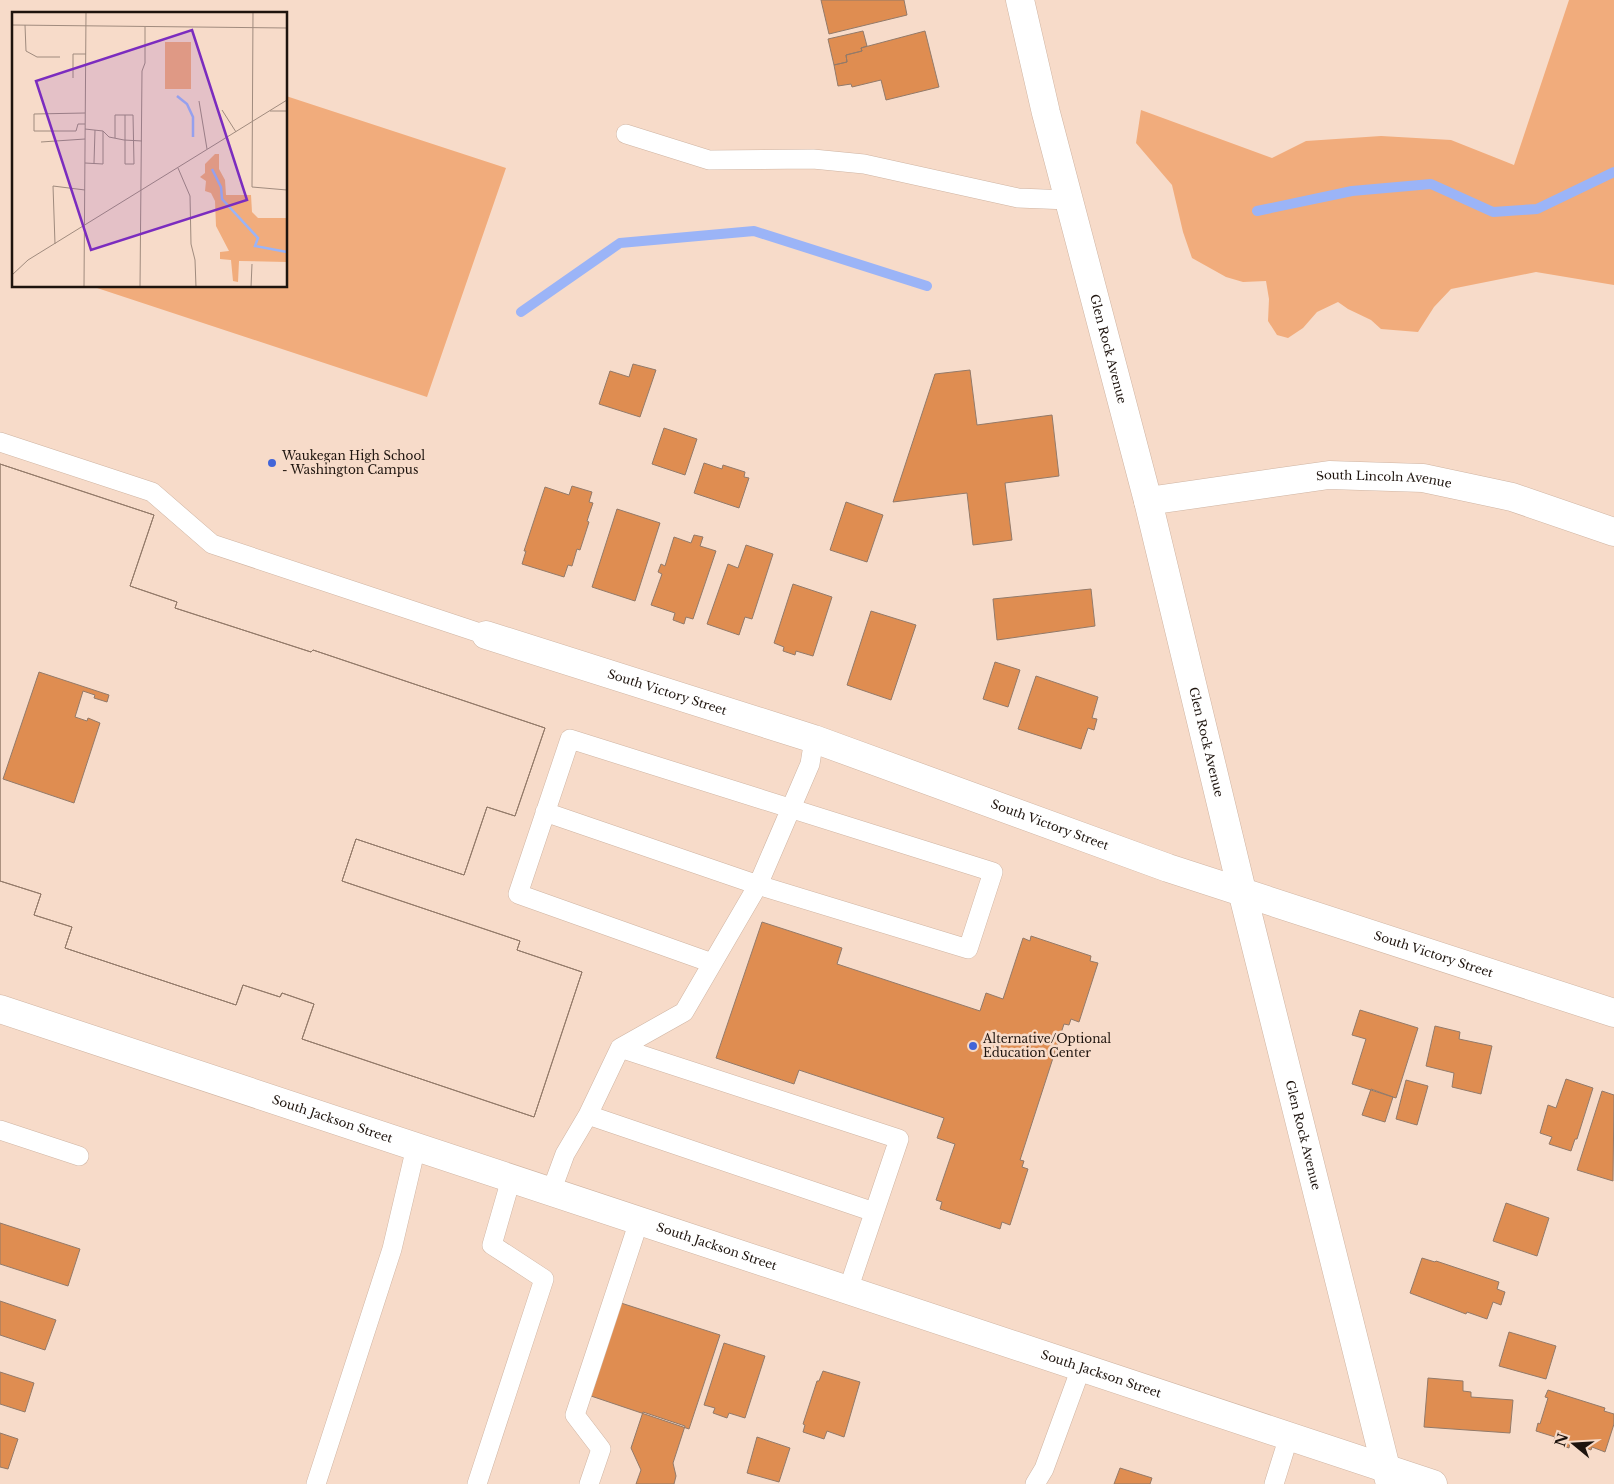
<svg xmlns="http://www.w3.org/2000/svg" width="1614" height="1484" font-family="'Libre Baskerville',serif">
<rect width="100%" height="100%" fill="#f7dbc9"/>
<path fill="#f1ac7c" d="M1569,0H1614V285L1536,272L1451,289L1434,307L1418,332L1381,329L1371,320L1348,309L1338,302L1317,312L1303,328L1288,338L1277,335L1268,321L1269,299L1266,281L1243,282L1226,277L1192,258L1183,232L1172,185L1136,143L1141,110L1272,158L1306,141L1381,136L1451,140L1514,165Z
M286,96L506,168L427,397L91,286H286Z"/>
<g fill="none" stroke-linecap="round" stroke-linejoin="round">
<path stroke="#9bb4f7" stroke-width="10" d="M1257,211L1352,191L1431,184L1493,212L1537,209L1614,172
M521,312L620,243L754,231L927,286"/>
</g>
<path fill="#df8d51" stroke="#937a69" fill-rule="evenodd" d="M821,0H904L907,15L829,34Z
M863,31L867,46L861,48L862,51L846,55L847,62L834,65L828,39Z
M925,31L939,87L886,100L881,80L852,87L851,84L838,86L834,65L847,62L846,55L862,51L861,48Z
M633,364L656,370L640,417L599,404L610,371L629,377Z
M970,370L977,425L1052,415L1059,476L1005,483L1012,540L973,545L967,493L893,502L935,374Z
M664,428L697,439L685,475L652,464Z
M704,463L722,469L723,465L745,472L744,477L749,478L739,508L694,493Z
M0,464L154,515L130,586L177,602L175,608L311,652L313,650L545,728L515,816L487,807L464,875L356,839L342,881L520,941L517,950L582,972L534,1117L302,1039L314,1004L282,993L280,997L243,985L236,1005L65,948L72,927L34,915L41,894L0,881ZM39,672L109,695L107,702L94,698L95,695L83,691L75,717L87,721L88,718L100,723L74,803L3,779Z
M0,464L154,515L130,586L177,602L175,608L311,652L313,650L545,728L515,816L487,807L464,875L356,839L342,881L520,941L517,950L582,972L534,1117L302,1039L314,1004L282,993L280,997L243,985L236,1005L65,948L72,927L34,915L41,894L0,881Z
M572,486L592,492L589,502L593,503L587,521L589,522L580,550L577,549L572,566L568,565L564,577L522,564L526,551H524L545,487L569,495Z
M846,502L883,515L867,562L830,550Z
M617,509L660,523L635,601L592,587Z
M694,535L703,537L700,546L716,551L693,619L686,617L684,624L673,620L675,613L651,605L662,574L658,572L661,564L665,566L674,537L691,543Z
M746,545L773,554L752,619L745,617L739,635L707,624L728,564L738,568Z
M793,584L832,597L813,656L796,651L795,655L783,651L784,647L774,643Z
M1091,589L1095,626L997,640L993,599Z
M871,611L916,625L891,700L847,685Z
M995,662L1020,670L1008,707L983,699Z
M1036,676L1098,697L1092,718L1097,719L1094,730L1088,728L1081,749L1018,729Z
M762,922L842,948L837,964L980,1011L986,993L1003,999L1023,938L1030,941L1031,936L1091,956L1090,961L1098,963L1079,1022L1071,1019L1069,1025L1064,1024L1020,1160L1024,1161L1022,1167L1028,1169L1010,1225L1002,1222L1000,1229L940,1209L942,1202L936,1200L955,1144L937,1138L944,1118L799,1070L794,1084L716,1058Z
M1360,1010L1418,1028L1396,1098L1352,1084L1366,1039L1352,1035Z
M1435,1026L1460,1032L1459,1039L1492,1046L1481,1094L1452,1087L1454,1073L1426,1066Z
M1566,1079L1593,1088L1577,1139H1575L1571,1151L1549,1144L1552,1137L1540,1133L1548,1105L1556,1108Z
M1406,1080L1428,1086L1417,1125L1396,1119Z
M1371,1089L1393,1097L1385,1122L1362,1115Z
M1602,1091L1614,1095L1613,1181L1577,1170Z
M1506,1203L1549,1218L1537,1256L1493,1241Z
M0,1223L80,1249L68,1286L0,1264Z
M1422,1258L1435,1262L1436,1261L1499,1282L1497,1289L1505,1292L1501,1305L1493,1302L1487,1319L1467,1312L1466,1314L1410,1293Z
M0,1301L56,1320L45,1350L0,1335Z
M621,1303L720,1335L689,1429L591,1396Z
M1509,1332L1556,1346L1546,1379L1499,1366Z
M724,1343L765,1356L745,1418L729,1413L727,1418L713,1413L715,1408L704,1405Z
M823,1371L860,1382L844,1437L827,1431L824,1439L803,1432L805,1425L803,1424L817,1381H819Z
M0,1372L34,1383L25,1412L0,1404Z
M1428,1378L1463,1381V1391L1471,1392V1397L1513,1400L1510,1433L1424,1427Z
M1548,1390L1605,1408L1604,1411L1614,1414V1424L1605,1452L1592,1447L1591,1450L1570,1442L1569,1448L1553,1443L1555,1437L1536,1431L1538,1423L1540,1424L1548,1398L1545,1397Z
M643,1412L685,1426L673,1463L676,1476L674,1484H636L641,1470L631,1448Z
M0,1433L18,1439L8,1469L0,1467Z
M757,1437L790,1448L779,1482L747,1473Z
M1120,1468L1152,1478L1150,1484H1114Z"/>
<g fill="none" stroke-linecap="round" stroke-linejoin="round">
<g stroke="#cfb4a2" stroke-width="20">
<path id="service" d="M626,134L709,160L813,159L864,164L1018,198L1069,200
M0,442L152,492L212,544L486,635
M545,812L758,885L968,949L993,872L570,739L518,894L712,963
M620,1048L899,1139L848,1290
M588,1115L874,1212
M0,1130L79,1156
M551,1192L565,1154L588,1115L620,1048L684,1012L758,885L810,764L814,739
M316,1484L392,1249L416,1147
M477,1484L544,1279L492,1245L511,1179
M589,1484L601,1449L575,1415L639,1221
M1035,1484L1044,1469L1081,1368
M1274,1484L1289,1436"/>
</g>
<g stroke="#cfb4a2" stroke-width="29">
<g id="minor">
<path id="s1" d="M1148,501L1329,475L1423,478L1512,497L1614,532"/>
<path id="s2" d="M486,635L814,739L1168,868L1614,1013"/>
</g>
</g>
<g stroke="#cfb4a2" stroke-width="29">
<g id="tertiary">
<path id="s3" d="M1020,0L1046,113L1148,501L1242,891L1390,1484"/>
<path id="s4" d="M0,1009L1433,1484"/>
</g>
</g>
<use href="#service" stroke="#fff" stroke-width="19"/>
<use href="#minor" stroke="#fff" stroke-width="28"/>
<use href="#tertiary" stroke="#fff" stroke-width="28"/>
</g>
<g fill="#4365d8" stroke="#f7dbc9" stroke-width="2">
<circle cx="272" cy="463" r="5"/>
<circle cx="973" cy="1046" r="5"/>
</g>
<g text-anchor="middle" stroke-width="5" stroke-linejoin="round" paint-order="stroke">
<g font-size="12" fill="#1e140e" stroke="#f7dbc9">
<text dy="4" stroke="none"><textPath href="#s3" startOffset="360">Glen Rock Avenue</textPath></text>
<text dy="4" stroke="none"><textPath href="#s1" startOffset="238">South Lincoln Avenue</textPath></text>
<text dy="4" stroke="none"><textPath href="#s2" startOffset="190">South Victory Street</textPath></text>
<text dy="4" stroke="none"><textPath href="#s3" startOffset="765">Glen Rock Avenue</textPath></text>
<text dy="4" stroke="none"><textPath href="#s2" startOffset="595">South Victory Street</textPath></text>
<text dy="4" stroke="none"><textPath href="#s2" startOffset="1000">South Victory Street</textPath></text>
<text dy="4" stroke="none"><textPath href="#s4" startOffset="350">South Jackson Street</textPath></text>
<text dy="4" stroke="none"><textPath href="#s3" startOffset="1170">Glen Rock Avenue</textPath></text>
<text dy="4" stroke="none"><textPath href="#s4" startOffset="755">South Jackson Street</textPath></text>
<text dy="4" stroke="none"><textPath href="#s4" startOffset="1160">South Jackson Street</textPath></text>
</g>
<g font-size="12" fill="#1e140e" stroke="#f7dbc9" text-anchor="start">
<text x="282" y="460">Waukegan High School<tspan x="282" dy="14">- Washington Campus</tspan></text>
<text x="983" y="1043">Alternative/Optional<tspan x="983" dy="14">Education Center</tspan></text>
</g>
</g>
<g transform="translate(12 12)">
<rect width="275" height="275" fill="#f7dbc9"/>
<path d="M153,30H179V77H153ZM203,142H207V157L213,168L214,183H239L240,200L246,206H275V250L227,249L226,270L221,269L219,248L208,247V240L217,239L204,214L203,189L199,181L193,179L194,169L188,165L193,161V152Z" fill="#f1ac7c"/>
<path fill="none" stroke="#9bb4f7" stroke-width="2.5" d="M165,84L175,92L181,105V125M200,157L209,175L210,187L246,226L243,234L275,240"/>
<path fill="none" stroke="#a08b7e" stroke-width="1" d="M241,0L240,175L275,178M0,13L275,16M13,13L14,39L25,45H48M61,66V42H74M187,89L195,137M210,98L224,120M258,99H275M73,112H66L64,119H22V102L73,101M73,117L91,119L97,125L112,128L130,129M103,126V103H121L122,152H113V103M29,130L73,127M73,151L91,152V119M82,151L83,118M166,156L178,184L179,232L183,248L184,275M43,232L41,174L73,178M0,263L16,248L275,88M72,275L74,0M128,275L130,59L133,51V15M239,275L240,252"/>
<path fill="#7b2cbf" fill-opacity="0.15" stroke="#7b2cbf" stroke-width="2.5" d="M180,18L235,188L79,238L24,69Z"/>
<rect width="275" height="275" fill="none" stroke="#1e140e" stroke-width="2.5"/>
</g>
<g transform="translate(1574 1444) rotate(288)" stroke="#f7dbc9" stroke-width="4" paint-order="stroke">
<path d="M0-4L9 19L0 12L-9 19Z" fill="#1e140e"/>
<text y="-8" font-size="14" font-weight="bold" text-anchor="middle" fill="#1e140e">N</text>
</g>
</svg>
